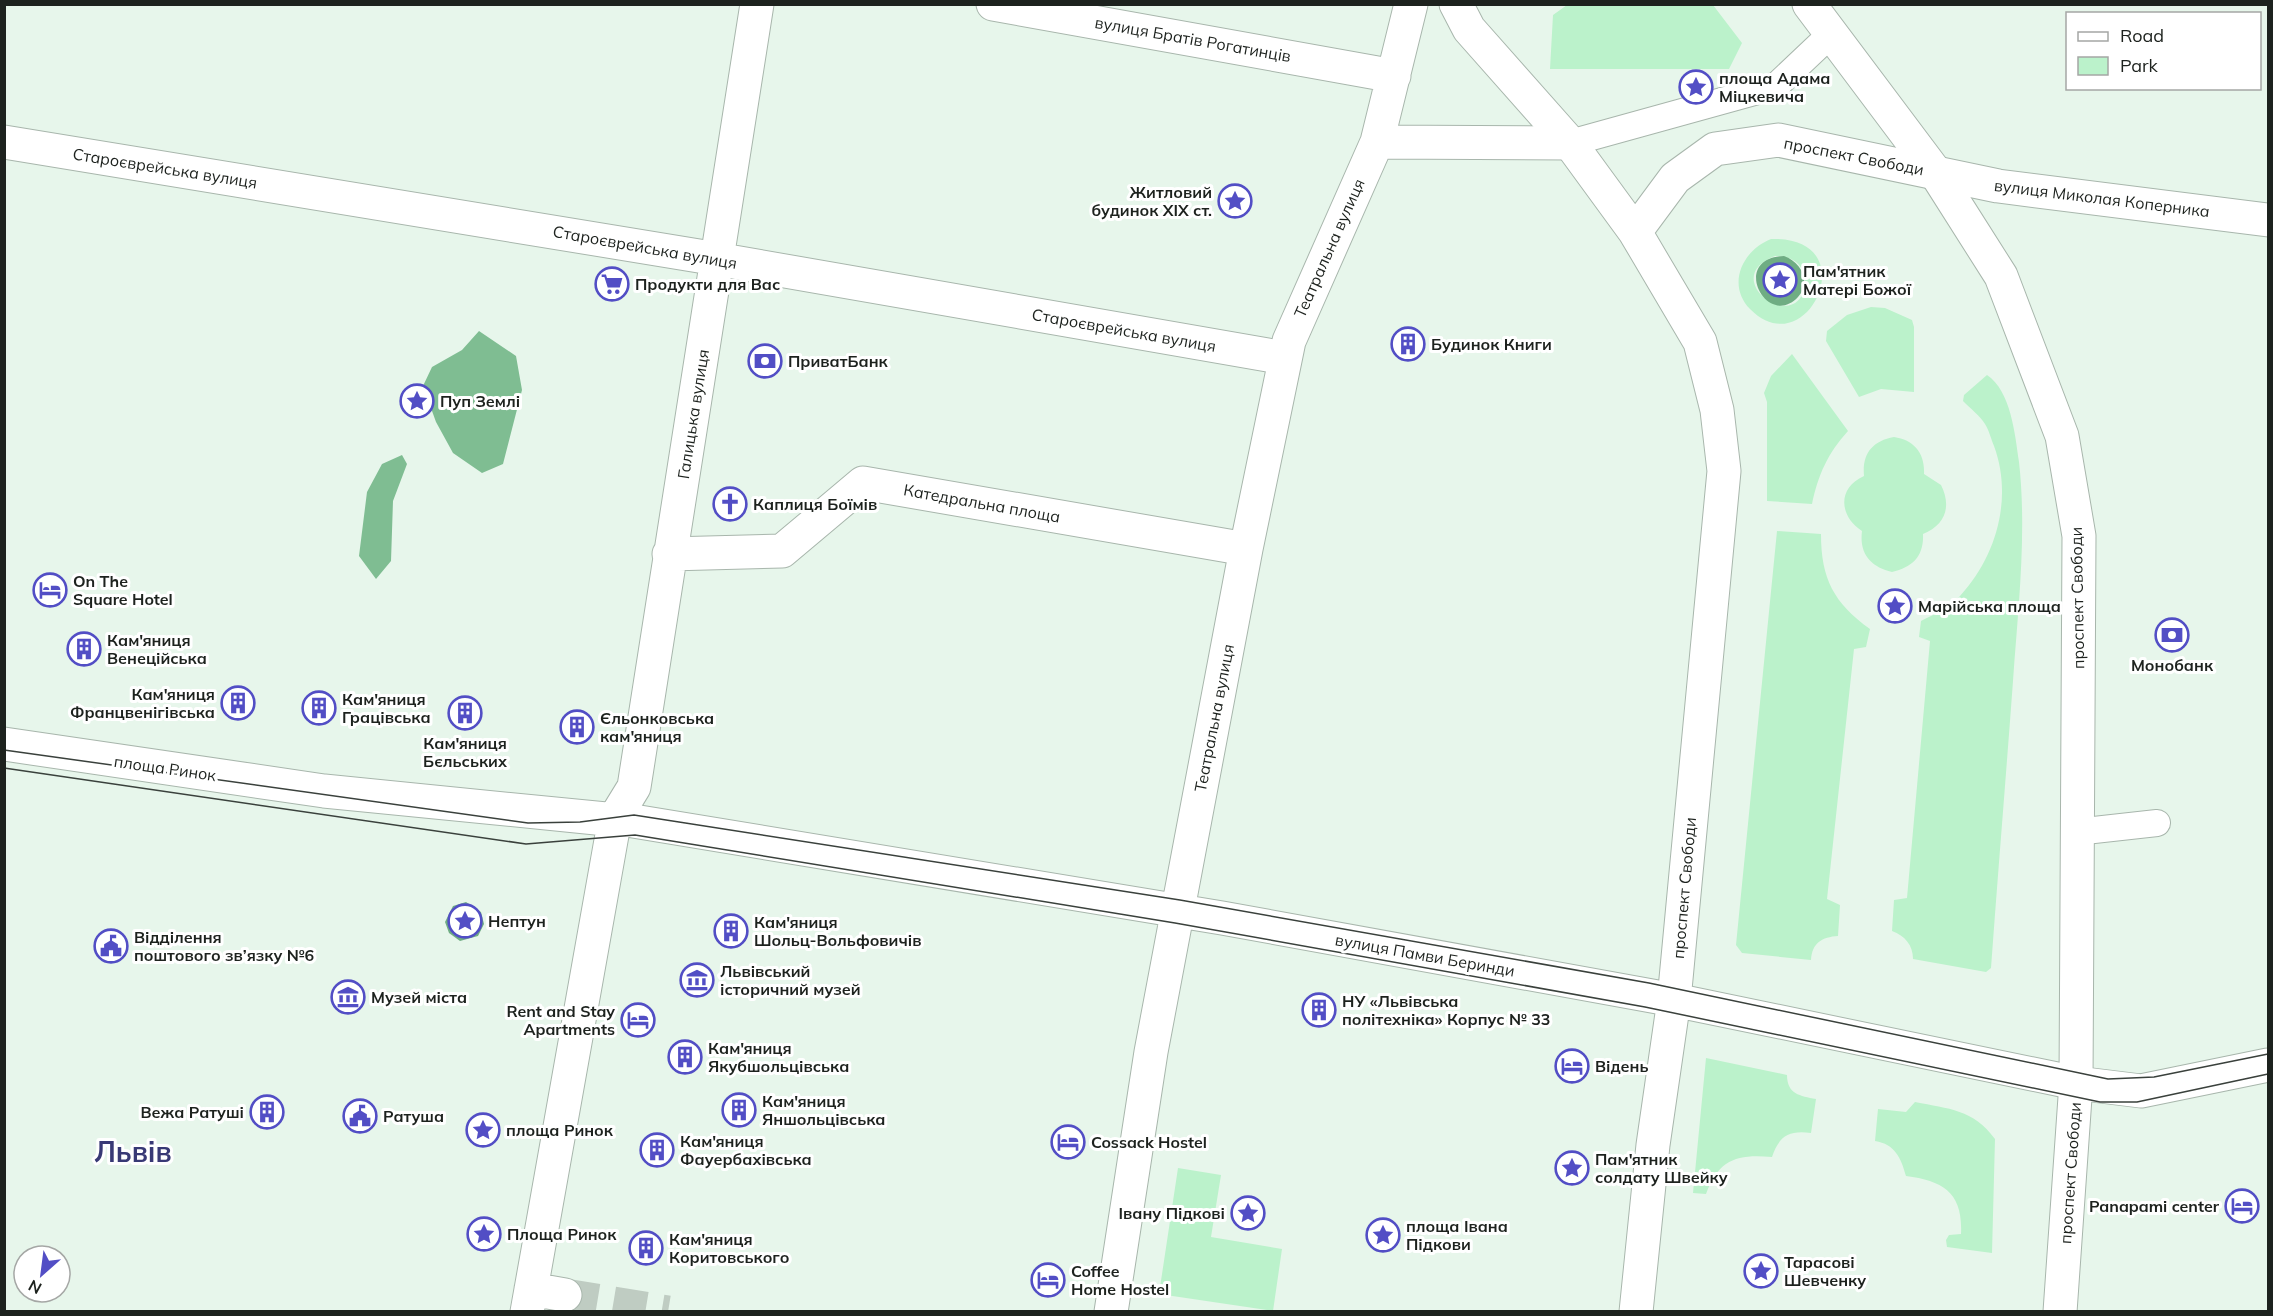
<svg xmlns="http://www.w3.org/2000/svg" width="2273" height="1316" font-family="Mulish,sans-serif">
<rect width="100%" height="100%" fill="#e7f6eb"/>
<path fill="#bbf2cb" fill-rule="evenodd" d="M1567,5H1713L1742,43L1729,69H1550L1553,15Z
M1771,239C1868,236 1807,367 1750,309C1726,284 1743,250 1771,239ZM1775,256C1791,255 1806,265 1805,283C1800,338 1715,279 1775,256Z
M1871,307L1885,308L1912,320L1914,327V392L1881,389L1859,397L1826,341L1827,331L1847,315Z
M1792,354L1848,431C1828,453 1818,475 1812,504L1767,501V402L1764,393L1771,376Z
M1987,375C2011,391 2015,434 2019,462C2027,533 2018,610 2013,681C2006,776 1998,872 1991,968L1986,972L1913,959C1913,945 1905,936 1892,931L1894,900L1907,898L1930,641L1919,637L1921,621C1935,614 1950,607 1960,596C1997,556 2013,497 1994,446C1991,439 1989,430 1985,424C1980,416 1970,408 1963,401L1964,395Z
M1894,437C1914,440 1925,453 1924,474L1941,485C1952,507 1945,525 1923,534C1924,556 1913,567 1892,572C1871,567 1859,554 1862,531C1839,516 1837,488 1864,476C1862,454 1872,441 1894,437Z
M1777,531L1821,534C1821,579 1834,603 1870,629L1866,647L1854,649L1827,899L1840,905L1838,936C1822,937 1812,943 1811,960L1742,953L1736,945Z
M1706,1058L1787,1075C1787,1094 1800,1096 1816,1099L1811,1133C1789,1130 1779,1136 1772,1157C1737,1154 1719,1159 1706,1194L1693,1193Z
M1915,1102C1949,1109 1973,1109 1995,1139L1992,1253L1947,1247L1946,1240L1949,1235L1961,1234C1963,1193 1944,1181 1906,1176C1901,1158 1895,1144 1875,1141L1878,1109L1906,1112Z
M1178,1168L1221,1175L1211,1237L1282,1249L1273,1311L1159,1294Z"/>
<path fill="#7fbd92" d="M479,331L516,356L522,390L503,464L482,473L453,453L436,422L423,386L432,367L462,350Z
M402,455L407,464L393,501L391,561L376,579L359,556L367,492L382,464Z"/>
<path fill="#6fad83" d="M1784,256C1801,262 1812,282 1798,297C1767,330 1729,258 1784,256Z
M466,902L481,912L484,924L478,936L460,941L449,933L445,922L453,906Z"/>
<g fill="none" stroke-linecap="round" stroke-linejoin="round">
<path stroke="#bfccc2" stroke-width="33" stroke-dasharray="33 16" stroke-linecap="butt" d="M565,1295L668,1312"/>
<g stroke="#a8b6ac" stroke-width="28">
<path id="lane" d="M1570,143L1776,86L1831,34
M2076,832L2157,823"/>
</g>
<g stroke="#a8b6ac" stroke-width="35">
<path id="street" d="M993,4L1394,76
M4,142L699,256L1285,358
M1377,142L1570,143
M669,554L782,551L863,483L1246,549
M4,744L324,791L606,819L615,818L1222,918L1674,1000
M531,1289L565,1295
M527,1312L615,818L634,787L757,4
M1111,1312L1151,1052L1246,549L1289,341L1377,142L1411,4"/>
</g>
<g stroke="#a8b6ac" stroke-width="35">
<path id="secondary" d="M1456,4L1469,29L1570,143L1635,232L1700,342L1717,410L1724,471L1674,1000L1653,1145L1636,1312
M1635,232L1675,178L1715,149L1778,140L1998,186L2268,220
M1674,1000L2076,1083L2141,1091L2268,1065"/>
</g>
<g stroke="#a8b6ac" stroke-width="35">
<path id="primary" d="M1809,4L1935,172L2001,276L2062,436L2079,536L2076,1083L2060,1312"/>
</g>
<use href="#lane" stroke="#fff" stroke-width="26"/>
<use href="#street" stroke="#fff" stroke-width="33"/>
<use href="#secondary" stroke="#fff" stroke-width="33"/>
<use href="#primary" stroke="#fff" stroke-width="33"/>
<path stroke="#3a413c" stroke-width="1.5" d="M4,750L528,823L580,822L634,815L1180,900L1649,983L2108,1079L2154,1077L2268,1054
M4,768L526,844L635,835L1175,923L1645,1007L2100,1102H2137L2268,1074"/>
</g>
<defs>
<g id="sight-ring" transform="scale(1.725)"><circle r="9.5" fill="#fff" stroke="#524ec5" stroke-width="1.5"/><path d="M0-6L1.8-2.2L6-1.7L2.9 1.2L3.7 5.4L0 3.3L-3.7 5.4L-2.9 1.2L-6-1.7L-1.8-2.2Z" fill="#524ec5"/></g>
<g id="supermarket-ring" transform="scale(1.725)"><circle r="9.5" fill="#fff" stroke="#524ec5" stroke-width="1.5"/><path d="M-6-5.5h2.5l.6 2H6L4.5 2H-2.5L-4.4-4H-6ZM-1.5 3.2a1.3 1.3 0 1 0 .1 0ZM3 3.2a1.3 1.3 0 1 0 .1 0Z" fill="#524ec5"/></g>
<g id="building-ring" transform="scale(1.725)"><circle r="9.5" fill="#fff" stroke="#524ec5" stroke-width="1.5"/><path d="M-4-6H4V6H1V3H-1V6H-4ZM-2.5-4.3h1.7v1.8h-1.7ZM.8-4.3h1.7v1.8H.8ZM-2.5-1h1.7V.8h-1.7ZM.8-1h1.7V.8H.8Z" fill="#524ec5"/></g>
<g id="bank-ring" transform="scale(1.725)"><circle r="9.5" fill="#fff" stroke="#524ec5" stroke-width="1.5"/><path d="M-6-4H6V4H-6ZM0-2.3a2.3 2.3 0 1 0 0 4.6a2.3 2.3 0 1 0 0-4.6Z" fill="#524ec5"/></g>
<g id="church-ring" transform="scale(1.725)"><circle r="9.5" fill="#fff" stroke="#524ec5" stroke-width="1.5"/><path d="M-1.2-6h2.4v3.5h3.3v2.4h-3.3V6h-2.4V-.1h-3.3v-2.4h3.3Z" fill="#524ec5"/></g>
<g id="hotel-ring" transform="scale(1.725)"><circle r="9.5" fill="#fff" stroke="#524ec5" stroke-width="1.5"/><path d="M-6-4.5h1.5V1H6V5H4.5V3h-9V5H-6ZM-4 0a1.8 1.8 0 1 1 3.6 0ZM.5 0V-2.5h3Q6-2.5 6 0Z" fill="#524ec5"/></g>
<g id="civic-ring" transform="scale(1.725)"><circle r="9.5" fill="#fff" stroke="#524ec5" stroke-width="1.5"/><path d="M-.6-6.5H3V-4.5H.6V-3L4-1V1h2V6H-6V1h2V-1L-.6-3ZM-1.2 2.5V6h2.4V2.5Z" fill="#524ec5"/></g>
<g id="museum-ring" transform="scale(1.725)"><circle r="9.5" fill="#fff" stroke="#524ec5" stroke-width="1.5"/><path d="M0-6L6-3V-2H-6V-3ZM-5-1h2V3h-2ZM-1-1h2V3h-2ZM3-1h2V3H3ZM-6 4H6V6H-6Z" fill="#524ec5"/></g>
</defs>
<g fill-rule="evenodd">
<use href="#sight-ring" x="1696" y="87"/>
<use href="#sight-ring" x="1235" y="201"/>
<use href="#sight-ring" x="1780" y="280"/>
<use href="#supermarket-ring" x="612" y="284"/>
<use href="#building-ring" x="1408" y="344"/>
<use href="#bank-ring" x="765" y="361"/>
<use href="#sight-ring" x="417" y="401"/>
<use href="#church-ring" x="730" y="504"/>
<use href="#hotel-ring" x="50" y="590"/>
<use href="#sight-ring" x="1895" y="606"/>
<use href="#bank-ring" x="2172" y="635"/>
<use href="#building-ring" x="84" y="649"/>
<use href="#building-ring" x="238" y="703"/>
<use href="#building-ring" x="319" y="708"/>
<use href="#building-ring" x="465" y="713"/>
<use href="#building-ring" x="577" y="727"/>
<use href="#sight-ring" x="465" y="921"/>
<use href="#building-ring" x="731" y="931"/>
<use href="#civic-ring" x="111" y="946"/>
<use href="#museum-ring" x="697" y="980"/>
<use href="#museum-ring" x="348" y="997"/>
<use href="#building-ring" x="1319" y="1010"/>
<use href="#hotel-ring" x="638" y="1020"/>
<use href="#building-ring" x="685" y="1057"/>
<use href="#hotel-ring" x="1572" y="1066"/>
<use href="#building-ring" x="739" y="1110"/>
<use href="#building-ring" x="267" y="1112"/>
<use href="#civic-ring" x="360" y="1116"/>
<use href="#sight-ring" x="483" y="1130"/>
<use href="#hotel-ring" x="1068" y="1142"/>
<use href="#building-ring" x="657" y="1150"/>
<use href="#sight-ring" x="1572" y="1168"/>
<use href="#hotel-ring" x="2242" y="1206"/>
<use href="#sight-ring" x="1248" y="1213"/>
<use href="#sight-ring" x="484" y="1234"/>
<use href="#sight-ring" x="1383" y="1235"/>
<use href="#building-ring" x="646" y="1248"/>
<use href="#sight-ring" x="1761" y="1271"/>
<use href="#hotel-ring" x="1048" y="1280"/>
</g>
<g text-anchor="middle" stroke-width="6" stroke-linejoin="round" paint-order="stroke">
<g font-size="16" fill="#1d221e" stroke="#fff">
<text transform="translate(1193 39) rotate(10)" y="6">вулиця Братів Рогатинців</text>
<text transform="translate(1854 156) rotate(11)" y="6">проспект Свободи</text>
<text transform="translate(165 168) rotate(9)" y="6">Староєврейська вулиця</text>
<text transform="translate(2102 198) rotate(7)" y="6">вулиця Миколая Коперника</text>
<text transform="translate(645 247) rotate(10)" y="6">Староєврейська вулиця</text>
<text transform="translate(1329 248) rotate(-66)" y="6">Театральна вулиця</text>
<text transform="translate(1124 330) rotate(10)" y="6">Староєврейська вулиця</text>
<text transform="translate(693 414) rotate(-81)" y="6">Галицька вулиця</text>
<text transform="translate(982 503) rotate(10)" y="6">Катедральна площа</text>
<text transform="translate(2077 598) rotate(-91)" y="6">проспект Свободи</text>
<text transform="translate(1214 718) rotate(-79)" y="6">Театральна вулиця</text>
<text transform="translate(165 768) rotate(8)" y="6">площа Ринок</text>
<text transform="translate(1684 888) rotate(-85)" y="6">проспект Свободи</text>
<text transform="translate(1425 955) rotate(10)" y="6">вулиця Памви Беринди</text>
<text transform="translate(2070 1173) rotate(-86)" y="6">проспект Свободи</text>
</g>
<g font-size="16" font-weight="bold" fill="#1d221e" stroke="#fff" text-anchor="start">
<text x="1719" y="84">площа Адама<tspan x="1719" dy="18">Міцкевича</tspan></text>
<text x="1212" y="198" text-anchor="end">Житловий<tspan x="1212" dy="18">будинок XIX ст.</tspan></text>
<text x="1803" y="277">Пам'ятник<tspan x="1803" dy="18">Матері Божої</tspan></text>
<text x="635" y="290">Продукти для Вас</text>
<text x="1431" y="350">Будинок Книги</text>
<text x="788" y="367">ПриватБанк</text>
<text x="440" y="407">Пуп Землі</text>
<text x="753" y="510">Каплиця Боїмів</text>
<text x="73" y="587">On The<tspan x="73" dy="18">Square Hotel</tspan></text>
<text x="1918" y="612">Марійська площа</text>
<text x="107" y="646">Кам'яниця<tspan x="107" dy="18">Венеційська</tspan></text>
<text x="2172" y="671" text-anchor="middle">Монобанк</text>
<text x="215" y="700" text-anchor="end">Кам'яниця<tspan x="215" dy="18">Францвенігівська</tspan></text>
<text x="342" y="705">Кам'яниця<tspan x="342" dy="18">Грацівська</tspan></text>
<text x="600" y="724">Єльонковська<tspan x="600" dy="18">кам'яниця</tspan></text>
<text x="465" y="749" text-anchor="middle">Кам'яниця<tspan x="465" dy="18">Бєльських</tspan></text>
<text x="488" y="927">Нептун</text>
<text x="754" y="928">Кам'яниця<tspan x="754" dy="18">Шольц-Вольфовичів</tspan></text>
<text x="134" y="943">Відділення<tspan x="134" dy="18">поштового зв’язку №6</tspan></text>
<text x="720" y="977">Львівський<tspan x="720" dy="18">історичний музей</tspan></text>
<text x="371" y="1003">Музей міста</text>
<text x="1342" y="1007">НУ «Львівська<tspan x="1342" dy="18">політехніка» Корпус № 33</tspan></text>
<text x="615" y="1017" text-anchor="end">Rent and Stay<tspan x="615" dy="18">Apartments</tspan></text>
<text x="708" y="1054">Кам'яниця<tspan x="708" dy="18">Якубшольцівська</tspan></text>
<text x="1595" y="1072">Відень</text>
<text x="762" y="1107">Кам'яниця<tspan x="762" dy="18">Яншольцівська</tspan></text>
<text x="244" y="1118" text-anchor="end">Вежа Ратуші</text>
<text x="383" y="1122">Ратуша</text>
<text x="506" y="1136">площа Ринок</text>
<text x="680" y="1147">Кам'яниця<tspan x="680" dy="18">Фауербахівська</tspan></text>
<text x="1091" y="1148">Cossack Hostel</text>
<text x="1595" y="1165">Пам'ятник<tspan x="1595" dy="18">солдату Швейку</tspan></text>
<text x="2219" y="1212" text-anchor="end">Panapami center</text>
<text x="1225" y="1219" text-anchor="end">Івану Підкові</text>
<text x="1406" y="1232">площа Івана<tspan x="1406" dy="18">Підкови</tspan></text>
<text x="507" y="1240">Площа Ринок</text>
<text x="669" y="1245">Кам'яниця<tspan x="669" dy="18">Коритовського</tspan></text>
<text x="1784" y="1268">Тарасові<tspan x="1784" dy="18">Шевченку</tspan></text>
<text x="1071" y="1277">Coffee<tspan x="1071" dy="18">Home Hostel</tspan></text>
</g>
<g font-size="28" font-weight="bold" fill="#383975" stroke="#fff">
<text x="133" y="1162">Львів</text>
</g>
</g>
<rect width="2273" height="1316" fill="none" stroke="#1d221e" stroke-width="12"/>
<rect x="2066" y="12" width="195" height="78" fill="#ffffff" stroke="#a5a7a5" stroke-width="1.5"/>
<rect x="2078" y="32" width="30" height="9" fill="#ffffff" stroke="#a5a7a5" stroke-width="1.5"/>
<text x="2120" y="42" font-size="18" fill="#1d221e">Road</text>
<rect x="2078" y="57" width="30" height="18" fill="#bbf2cb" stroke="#a5a7a5" stroke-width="1.5"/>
<text x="2120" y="72" font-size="18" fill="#1d221e">Park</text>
<g transform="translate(42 1274) rotate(208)"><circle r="28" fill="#ffffff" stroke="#a5a7a5" stroke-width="1.5"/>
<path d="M0-4.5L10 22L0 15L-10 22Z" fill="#524ec5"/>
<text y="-9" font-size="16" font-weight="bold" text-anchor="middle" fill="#1d221e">N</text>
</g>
</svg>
